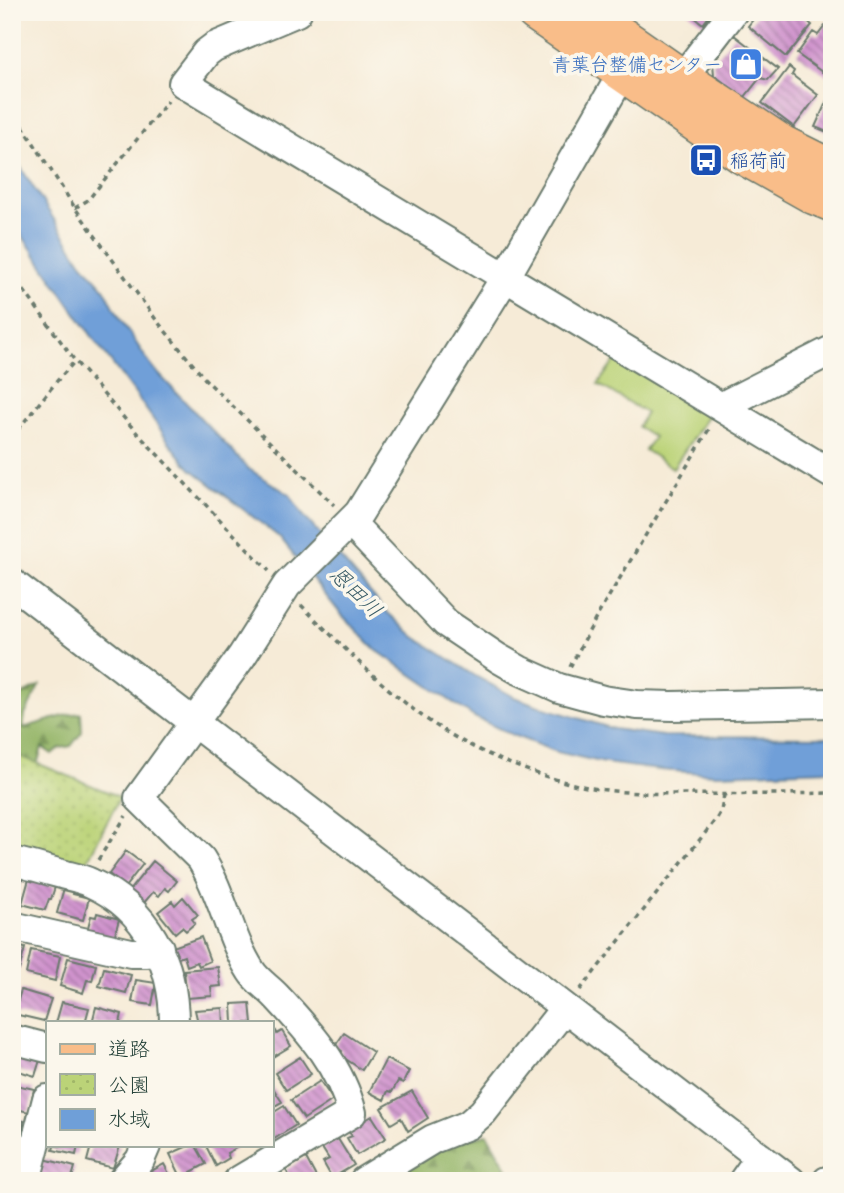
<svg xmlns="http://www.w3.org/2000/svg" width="844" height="1193" font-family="'Playpen Sans','Klee One',sans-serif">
<defs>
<pattern id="forest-firs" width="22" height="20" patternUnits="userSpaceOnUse" patternTransform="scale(1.75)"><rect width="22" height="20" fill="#94b568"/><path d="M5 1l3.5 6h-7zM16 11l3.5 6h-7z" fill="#789456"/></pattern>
<pattern id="park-dots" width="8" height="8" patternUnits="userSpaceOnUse" patternTransform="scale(1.75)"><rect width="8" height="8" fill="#bbd378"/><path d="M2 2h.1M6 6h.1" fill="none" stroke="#a0b668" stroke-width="1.8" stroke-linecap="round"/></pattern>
<pattern id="building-back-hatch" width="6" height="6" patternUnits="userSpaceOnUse" patternTransform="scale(1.75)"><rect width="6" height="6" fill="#d093cd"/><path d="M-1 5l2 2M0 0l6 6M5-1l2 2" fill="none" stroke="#a879a7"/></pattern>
</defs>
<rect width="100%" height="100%" fill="#fbf7ec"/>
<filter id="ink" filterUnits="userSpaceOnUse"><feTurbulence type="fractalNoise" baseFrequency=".0143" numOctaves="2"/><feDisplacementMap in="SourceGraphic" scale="14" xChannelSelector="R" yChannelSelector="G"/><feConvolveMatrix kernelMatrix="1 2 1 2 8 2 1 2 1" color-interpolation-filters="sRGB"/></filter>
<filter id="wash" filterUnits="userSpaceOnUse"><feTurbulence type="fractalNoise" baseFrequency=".00686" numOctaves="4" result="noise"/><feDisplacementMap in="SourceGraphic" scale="28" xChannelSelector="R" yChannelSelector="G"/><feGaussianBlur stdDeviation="1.57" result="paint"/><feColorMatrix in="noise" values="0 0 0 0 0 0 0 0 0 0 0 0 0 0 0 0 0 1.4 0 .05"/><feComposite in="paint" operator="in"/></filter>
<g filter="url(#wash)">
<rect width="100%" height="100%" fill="#f6ebd7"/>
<path fill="#bbd378" stroke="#6d8856" stroke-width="2" d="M617,358L710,412L673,468L645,450L654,437L638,427L646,413L598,384Z"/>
<path fill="url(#forest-firs)" stroke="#5a794e" stroke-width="2" d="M12,681L15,698L39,686L25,715L23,728L67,715L81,713L82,732L71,746L60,748L52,754L42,747L36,769L12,761L21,736L12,731Z
M487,1134L512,1177L511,1181H381L450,1144Z"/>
<path fill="url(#park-dots)" stroke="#6d8856" stroke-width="2" d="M12,753L120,797L83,869L12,851Z"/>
<path fill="#6f9fd8" stroke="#476e86" stroke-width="2" d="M12,154L82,263L104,288L121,320L152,367L249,469L290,495L302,514L388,613L415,637L477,677L514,697L545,708L614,729L663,736L832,737V770L716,774L660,770L605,763L557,752L515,736L474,717L376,650L340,613L279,537L191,469L172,446L133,391L98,345L12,221Z"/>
<g id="blocks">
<path fill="url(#building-back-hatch)" d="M688,12H712L703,24Z
M759,12H797L812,25L786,57L748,26Z
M832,17V74L829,77L797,54L813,32L818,35Z
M734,35L778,69L768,80L760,78L744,98L714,75L713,63Z
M789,67L794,71L792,75L818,95L794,127L762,103Z
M829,96L832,97V134L815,127Z
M126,851L143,864L125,887L109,874Z
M153,861L177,881L169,891L165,888L159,896L153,892L143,904L128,892Z
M12,877L22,879L15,905L12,904Z
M29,879L55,887L51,899H49L45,910L22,904Z
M64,888L74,891L73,894L89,898L83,920L57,913Z
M183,897L198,915L192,919L195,923L186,931L182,927L175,933L158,912L172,901L175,905Z
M97,913L119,919L114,938L87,931L91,916L96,917Z
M201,937L210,961L199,966L197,962L187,966L184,956L178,958L173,947Z
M12,945L25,948L19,970L12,968Z
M31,950L60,956L55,981L26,974Z
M68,958L96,965L92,981L87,980L83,993L60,986Z
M218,967L221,986L211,987L212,996L187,998L184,970Z
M104,968L131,975L126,993L99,986Z
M136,980L156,983L152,1005L132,1002Z
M21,990L51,999L44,1021L14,1014Z
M62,1002L89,1008L85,1023H56Z
M250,1003L252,1023H233L232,1004Z
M96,1007L122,1014L120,1023H92Z
M223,1008L224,1023H198L195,1010Z
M276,1031L277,1034L282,1031L291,1046L271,1058V1034Z
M344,1033L373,1052L362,1070L340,1055L342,1051L335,1046Z
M12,1052L40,1060L35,1076L12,1069Z
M300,1057L311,1074L286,1090L275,1073Z
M386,1059L409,1071L403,1083L398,1081L392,1092L388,1091L384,1100L369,1092Z
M320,1081L333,1100L304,1119L291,1100Z
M12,1084L34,1089L29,1112L12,1108Z
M271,1085L282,1102L271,1108Z
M412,1091L428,1118L408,1131L401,1118L391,1124L381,1108Z
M284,1106L296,1125L271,1141V1114Z
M372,1116L386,1138L357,1155L347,1138L352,1136L348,1131Z
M12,1118L24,1121L21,1135L12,1133Z
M338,1139L354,1165L332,1178L323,1162L329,1159L322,1148Z
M54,1146H78L76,1155L53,1150Z
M91,1146H120L113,1168L87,1161Z
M188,1146H196L206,1164L191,1172L195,1181H183L170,1154Z
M206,1146H235L236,1148L227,1153L229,1158L216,1166Z
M306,1158L316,1177L310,1181H292L286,1170Z
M44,1159L75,1167L71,1181H39Z
M164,1164L173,1181H139L143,1179L142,1176Z"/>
</g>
</g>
<g filter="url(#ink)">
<use href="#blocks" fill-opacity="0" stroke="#6a7a6d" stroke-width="2"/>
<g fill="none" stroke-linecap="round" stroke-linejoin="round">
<g stroke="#6a7a6d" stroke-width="32">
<path id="minor" d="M297,12L214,47L206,53L183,83L832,474
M682,78L733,12
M730,402L832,350
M350,522L446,623L498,658L519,670L559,688L603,700L637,705L672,706L832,703
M12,583L791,1181
M12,861C30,865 47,870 65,875C73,877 83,879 91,883C147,908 174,963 174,1023
M12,926L131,953H147L159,948
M12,1039L47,1048
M26,1181L47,1099
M122,1181L140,1160L146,1146
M238,1181L352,1113C341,1067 309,1031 277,997C269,988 257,981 251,971C229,937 223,894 201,859L139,798L242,656L287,585L359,513L505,278L614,88L634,59
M364,1181L433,1139L468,1125L483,1112L565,1008
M743,1181L760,1157
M827,1181L832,1180"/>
</g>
<g stroke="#6a7a6d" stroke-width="40">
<path id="major" d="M535,12L742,155L815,196L832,203
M587,12L682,78L782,144L832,169"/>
</g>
<path stroke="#6a7a6d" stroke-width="3.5" stroke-dasharray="5 5" stroke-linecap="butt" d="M12,109L75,208L157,321L205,379L334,505
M75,208L88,200L168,101
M12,274L75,361L137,433L269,571
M12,437L57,381L75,361
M301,605C340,644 378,683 422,716C468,749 523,772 577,785C613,793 651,794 688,794C736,795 784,794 832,793
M570,667L596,618L711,426
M98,860L126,816
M580,990L717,818L721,811L724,795"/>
<use href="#minor" stroke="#fff" stroke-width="28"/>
<use href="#major" stroke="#f9bd89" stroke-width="37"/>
</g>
</g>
<defs>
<g id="shop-square" transform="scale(1.75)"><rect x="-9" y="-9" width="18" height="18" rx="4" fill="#3f7fe0" stroke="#fbf7ec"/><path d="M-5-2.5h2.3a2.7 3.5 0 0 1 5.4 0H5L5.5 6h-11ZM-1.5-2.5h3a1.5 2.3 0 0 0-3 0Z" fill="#fff"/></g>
<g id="bus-square" transform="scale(1.75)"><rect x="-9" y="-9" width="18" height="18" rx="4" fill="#1a4fb4" stroke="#fbf7ec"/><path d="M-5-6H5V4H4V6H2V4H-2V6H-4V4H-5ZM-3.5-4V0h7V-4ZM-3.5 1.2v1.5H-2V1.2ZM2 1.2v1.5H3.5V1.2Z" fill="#fff"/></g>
</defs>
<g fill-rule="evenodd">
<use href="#shop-square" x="746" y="64"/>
<use href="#bus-square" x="706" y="160"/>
</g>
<g text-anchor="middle" stroke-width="7" stroke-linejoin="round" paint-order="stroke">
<g font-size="19" fill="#366cbe" stroke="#fbf7ec" text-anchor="end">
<text x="722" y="71">青葉台整備センター</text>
</g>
<g font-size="19" fill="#164399" stroke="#fbf7ec" text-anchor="start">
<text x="730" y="167">稲荷前</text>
</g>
<g font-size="21" font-style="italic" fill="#375a65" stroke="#fbf7ec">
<text transform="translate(356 592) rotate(44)" y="7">恩田川</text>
</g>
</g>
<rect width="844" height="1193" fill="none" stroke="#fbf7ec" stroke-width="42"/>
<rect x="46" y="1021" width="228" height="126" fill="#fbf7ec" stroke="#a3ada2" stroke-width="2"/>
<rect x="60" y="1044" width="35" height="10" fill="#f9bd89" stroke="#a3ada2" stroke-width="2"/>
<text x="108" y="1056" font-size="21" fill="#1f3d34">道路</text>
<rect x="60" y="1074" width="35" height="21" fill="url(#park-dots)" stroke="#a3ada2" stroke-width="2"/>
<text x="108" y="1092" font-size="21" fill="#1f3d34">公園</text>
<rect x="60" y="1109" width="35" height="21" fill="#6f9fd8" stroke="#a3ada2" stroke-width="2"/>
<text x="108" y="1126" font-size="21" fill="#1f3d34">水域</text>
</svg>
